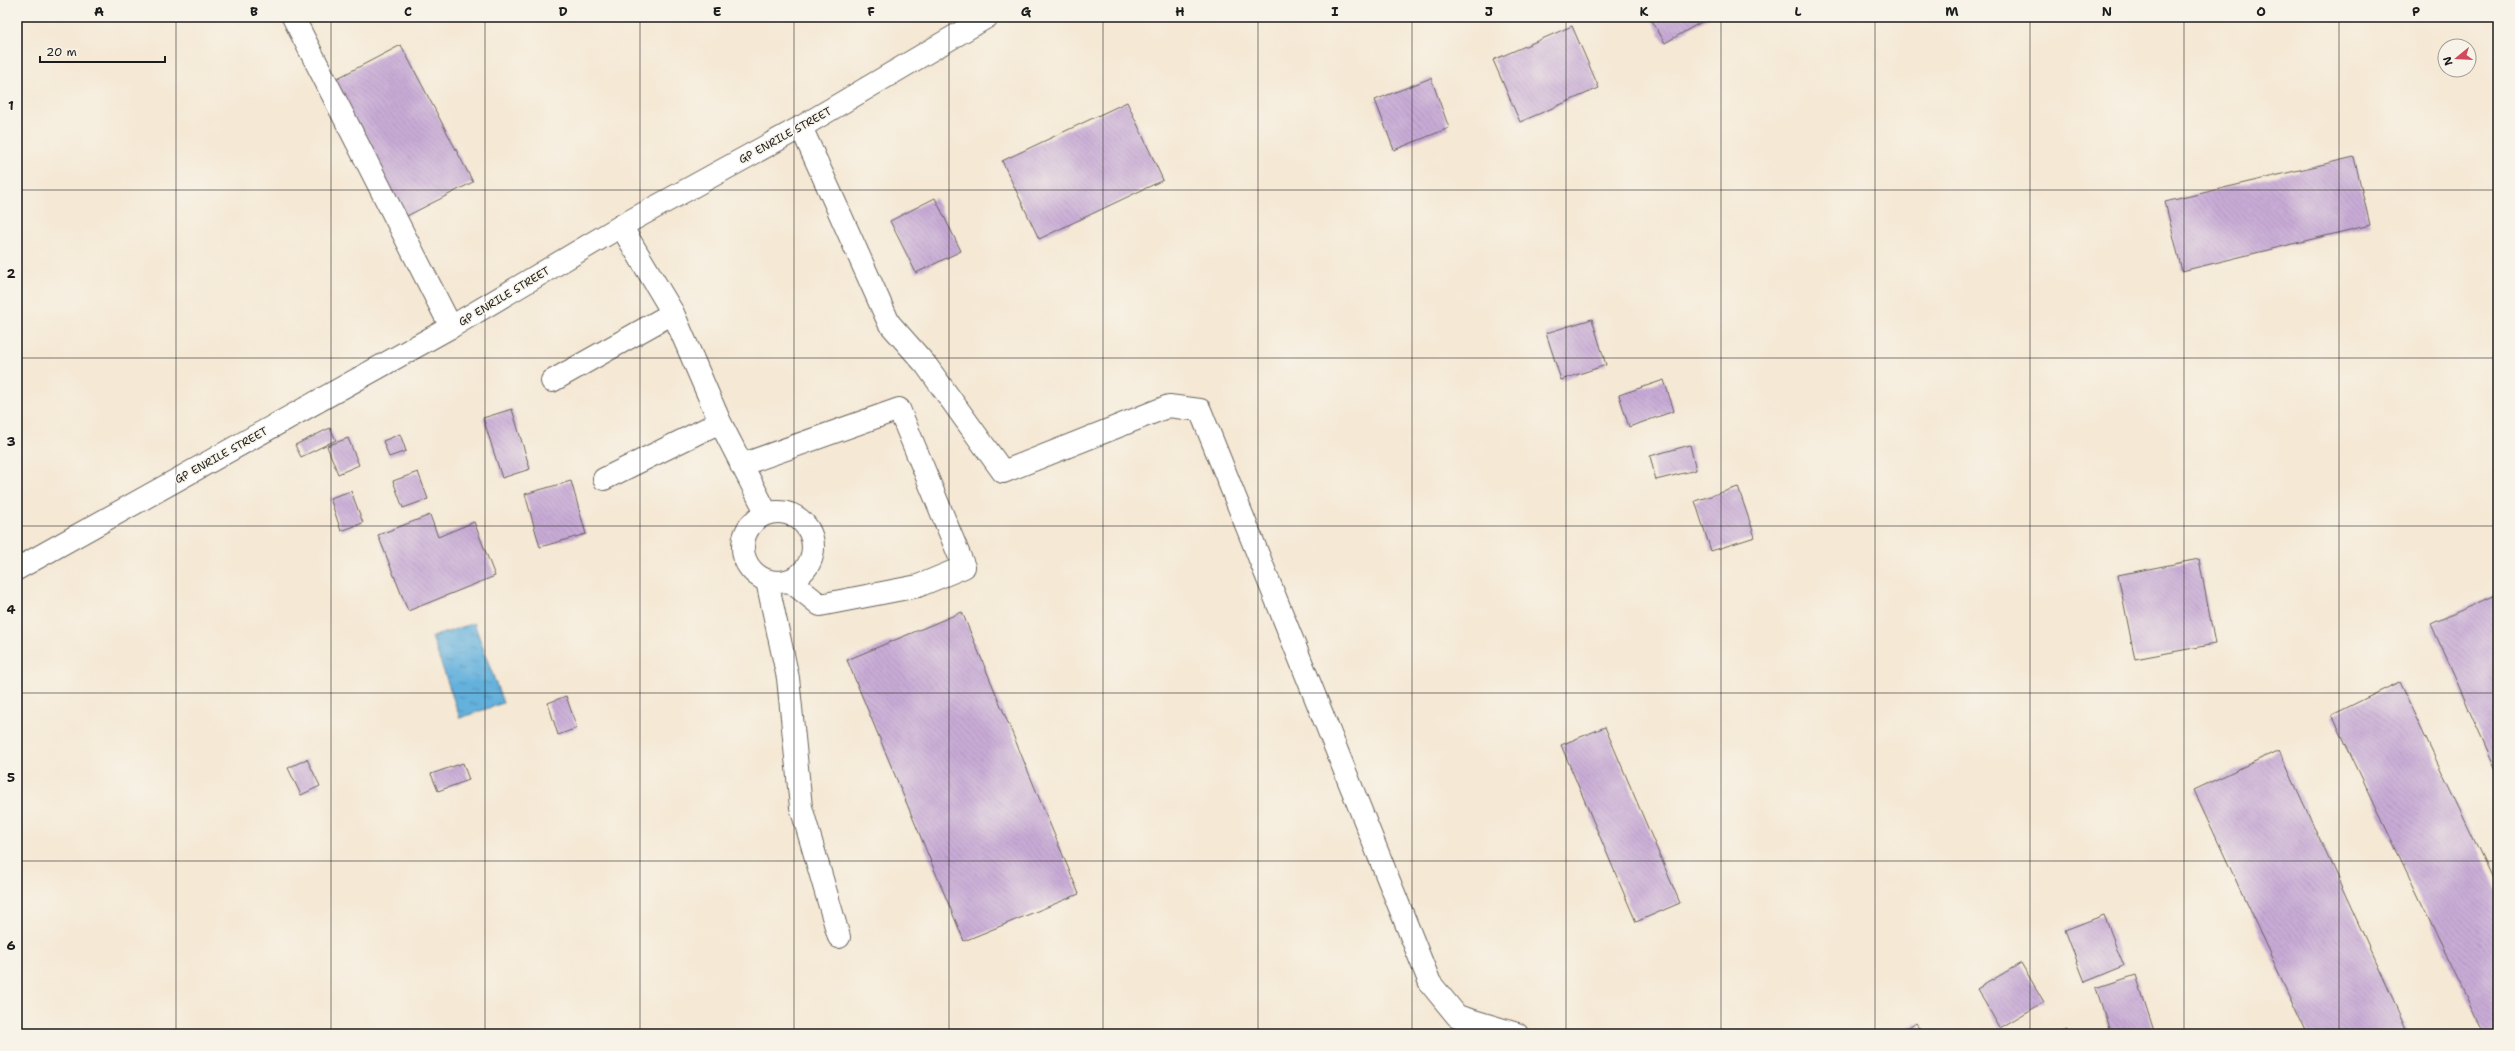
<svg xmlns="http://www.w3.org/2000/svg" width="2515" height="1051" font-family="'Shantell Sans',sans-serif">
<defs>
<pattern id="water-ripples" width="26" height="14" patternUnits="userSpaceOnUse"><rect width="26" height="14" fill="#64b1dd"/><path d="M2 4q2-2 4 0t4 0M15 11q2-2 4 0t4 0" fill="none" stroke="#528fb2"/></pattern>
<pattern id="building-back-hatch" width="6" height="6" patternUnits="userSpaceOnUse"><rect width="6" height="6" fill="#c8abd6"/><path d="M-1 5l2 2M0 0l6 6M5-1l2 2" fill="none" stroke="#ab93b7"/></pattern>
</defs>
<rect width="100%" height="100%" fill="#f7f3e8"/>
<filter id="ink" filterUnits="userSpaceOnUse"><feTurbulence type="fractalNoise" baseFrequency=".025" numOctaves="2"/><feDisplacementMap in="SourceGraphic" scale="8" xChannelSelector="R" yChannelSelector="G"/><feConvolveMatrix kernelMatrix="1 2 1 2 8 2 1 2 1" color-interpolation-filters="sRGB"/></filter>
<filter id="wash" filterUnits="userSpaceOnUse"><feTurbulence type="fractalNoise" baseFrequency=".012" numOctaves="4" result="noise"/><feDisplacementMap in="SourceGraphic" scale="16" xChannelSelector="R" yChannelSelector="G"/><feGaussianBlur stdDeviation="0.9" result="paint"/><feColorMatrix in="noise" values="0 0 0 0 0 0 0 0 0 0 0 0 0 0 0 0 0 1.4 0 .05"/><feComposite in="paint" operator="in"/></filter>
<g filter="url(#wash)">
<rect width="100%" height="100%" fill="#f5e8d4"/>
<path fill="url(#water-ripples)" stroke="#40667c" d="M474,623L503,703L460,718L432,637Z"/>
<g id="blocks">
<path fill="url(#building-back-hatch)" d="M1650,17H1710L1665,43Z
M1572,26L1599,88L1520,122L1493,60Z
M401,45L473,182L403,218L332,81Z
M1431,78L1449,128L1394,150L1375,100Z
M1127,102L1163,180L1039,239L1002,161Z
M2354,157L2370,225L2182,271L2165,202Z
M935,198L961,251L916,273L890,221Z
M1592,319L1606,365L1561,380L1546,333Z
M1664,380L1674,411L1629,427L1619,395Z
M512,409L530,469L502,478L483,418Z
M330,428L336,440L301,457L295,445Z
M400,434L406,451L389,457L383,441Z
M348,438L359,465L338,474L327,446Z
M1690,445L1696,470L1656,480L1650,456Z
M418,472L428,499L403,508L393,481Z
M571,481L586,534L540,547L525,494Z
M1738,487L1755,537L1711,551L1695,501Z
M351,491L363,523L341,531L330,498Z
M430,515L438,537L474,522L495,576L408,611L378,535Z
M2199,559L2215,644L2135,659L2118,575Z
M2497,594L2498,598V774L2431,624Z
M962,612L1079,894L964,941L847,660Z
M2399,682L2498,890V1034H2484L2332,715Z
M566,696L577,728L558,735L548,703Z
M1605,727L1680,903L1636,922L1561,745Z
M2279,750L2409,1034H2307L2194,790Z
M307,759L320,786L301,795L288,768Z
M463,763L469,780L438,791L431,774Z
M2104,915L2124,966L2085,982L2065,930Z
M2021,963L2044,1002L2000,1028L1977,989Z
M2136,975L2154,1031L2145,1034H2111L2096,988Z
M1916,1022L1925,1034H1899Z
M2067,1030L2068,1034H2059Z"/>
</g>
</g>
<g filter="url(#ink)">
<use href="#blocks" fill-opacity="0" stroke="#68635c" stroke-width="1"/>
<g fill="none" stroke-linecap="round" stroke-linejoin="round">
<g stroke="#68635c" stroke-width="24">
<path id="service" d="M621,226L673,313L720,422L766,512
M552,381L673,313
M741,465L899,409L964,567L918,586L820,605L790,581
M604,479L720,422
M743 547a35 35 0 1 1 70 0a35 35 0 1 1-70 0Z
M767,581L788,678L801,807L839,937"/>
</g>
<g stroke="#68635c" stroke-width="24">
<path id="minor" d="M293,17L451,327
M801,127L889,323L926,365L1003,472L1169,406L1200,410L1430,983L1457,1016L1517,1034"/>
</g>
<g stroke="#68635c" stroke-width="24">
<path id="tertiary" d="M17,569L451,327L621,226L801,127L987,17"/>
</g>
<use href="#service" stroke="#fff" stroke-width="22"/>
<use href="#minor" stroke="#fff" stroke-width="22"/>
<use href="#tertiary" stroke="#fff" stroke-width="22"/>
</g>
</g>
<path fill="none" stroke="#1c1c1c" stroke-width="1" stroke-opacity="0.55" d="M176,17V1034M331,17V1034M485,17V1034M640,17V1034M794,17V1034M949,17V1034M1103,17V1034M1258,17V1034M1412,17V1034M1566,17V1034M1721,17V1034M1875,17V1034M2030,17V1034M2184,17V1034M2339,17V1034M17,190H2498M17,358H2498M17,526H2498M17,693H2498M17,861H2498"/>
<g text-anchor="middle" stroke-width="3" stroke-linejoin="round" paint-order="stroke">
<g font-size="11" fill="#1c1c1c" stroke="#f7f3e8">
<text transform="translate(785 135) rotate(-29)" y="4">GP ENRILE STREET</text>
<text transform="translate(504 296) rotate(-31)" y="4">GP ENRILE STREET</text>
<text transform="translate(221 455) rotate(-29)" y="4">GP ENRILE STREET</text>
</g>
</g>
<rect width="2515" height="1051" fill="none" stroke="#f7f3e8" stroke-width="44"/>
<g transform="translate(2457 58) rotate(252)"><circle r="19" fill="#f7f3e8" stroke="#9f9d96"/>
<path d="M0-3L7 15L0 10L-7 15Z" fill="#d1495b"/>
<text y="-6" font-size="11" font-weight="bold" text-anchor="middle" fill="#1c1c1c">N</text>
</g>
<path d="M40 56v6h125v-6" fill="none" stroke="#1c1c1c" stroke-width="2"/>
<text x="46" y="56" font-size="12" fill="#1c1c1c" stroke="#f7f3e8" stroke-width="3" paint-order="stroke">20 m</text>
<rect x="22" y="22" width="2471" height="1007" fill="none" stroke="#1c1c1c" stroke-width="1.5"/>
<g font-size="13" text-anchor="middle" font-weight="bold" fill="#1c1c1c">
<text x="99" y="16">A</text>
<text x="254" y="16">B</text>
<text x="408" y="16">C</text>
<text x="563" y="16">D</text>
<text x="717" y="16">E</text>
<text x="871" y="16">F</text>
<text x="1026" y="16">G</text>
<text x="1180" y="16">H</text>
<text x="1335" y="16">I</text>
<text x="1489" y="16">J</text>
<text x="1644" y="16">K</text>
<text x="1798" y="16">L</text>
<text x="1952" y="16">M</text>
<text x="2107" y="16">N</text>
<text x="2261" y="16">O</text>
<text x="2416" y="16">P</text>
<text x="11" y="110">1</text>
<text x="11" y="278">2</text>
<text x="11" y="446">3</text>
<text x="11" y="614">4</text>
<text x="11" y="782">5</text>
<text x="11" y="950">6</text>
</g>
</svg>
